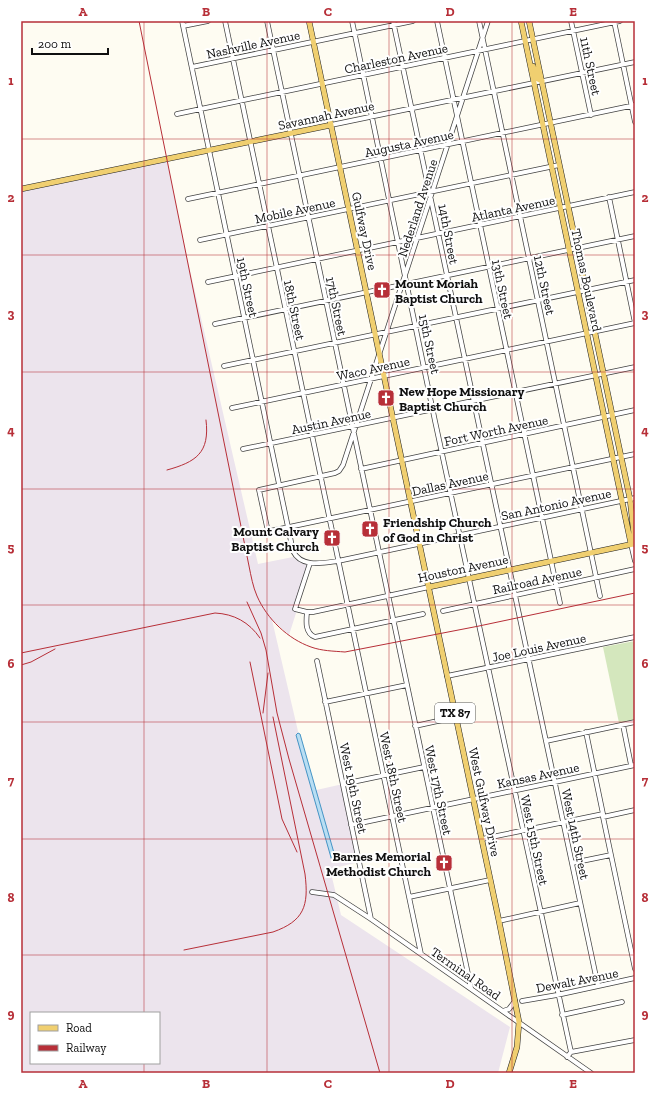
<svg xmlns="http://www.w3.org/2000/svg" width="656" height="1094" font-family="'Zilla Slab',serif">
<rect width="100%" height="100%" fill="#fefcf2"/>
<path fill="#ece4ed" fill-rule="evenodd" d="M167,160L186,253L258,564L293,557L297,560L308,564L297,610L289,635L272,620L312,791L343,784L359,862L330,869L341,915L510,1027L498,1073H21V189ZM31,1013H159V1063H31Z"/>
<path fill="#d4e7bd" d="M635,641V720L619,723L603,647Z"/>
<path fill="#b9def3" stroke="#4594c5" d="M298,733L300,734L336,860L335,862L332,861L296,735Z"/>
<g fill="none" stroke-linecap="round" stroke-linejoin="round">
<g stroke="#424242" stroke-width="5.5">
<path id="minor" d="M182,21L293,551C301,568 323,563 338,561L635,498
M225,21L421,954
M267,21L471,988
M352,21L435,421L571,1052L567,1057
M393,21L598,986
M437,21L560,603
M479,21L600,596
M488,21L343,465L339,471L335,473L259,490L267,527L270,531L289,527L635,454
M571,21L591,115
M614,21L635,122
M183,26L208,21
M192,67L413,21
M177,114L620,21
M331,125L635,62
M609,197L635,323
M188,199L635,105
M200,240L559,165
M208,282L635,192
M215,324L635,236
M224,366L635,280
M232,408L635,323
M243,449L635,367
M361,469L635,410
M631,544L635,561
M310,563L295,609L307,612H313L429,587
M443,611L635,569
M307,612C306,622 305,633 315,637L423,614
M317,661L371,919
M447,676L635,637
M325,702L407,685
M623,725L631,765
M415,726L456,717
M546,741L635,722
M343,784L424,767
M635,810L603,817L635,969
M351,825L635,765
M482,839L603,814L586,732
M572,863L611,855
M312,892L334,895L371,919L591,1073
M409,897L490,880
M499,921L580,903
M522,1001L557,995L635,978
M503,1011L509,1009L515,1001
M562,1015L622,1002
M571,1052L635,1040"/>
</g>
<g stroke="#202020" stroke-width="6">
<path id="major" d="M309,21L499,921L519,1022L517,1047L509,1073
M521,21L631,544
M529,21L630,499L635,543
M533,66L538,79L542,81
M21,189L331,125
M429,587L633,544"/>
</g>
<use href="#minor" stroke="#fff" stroke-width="4"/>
<use href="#major" stroke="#f0cf70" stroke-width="5"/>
<path stroke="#b72f38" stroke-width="1" d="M139,21L249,566C251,576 253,587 257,596C267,619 288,639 311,647C322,651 333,651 345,652L479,626L635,593
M167,470C196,462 210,453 206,420
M247,602L261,633L266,650L277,713L289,759L380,1073
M21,653L215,613C234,614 249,622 260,638
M250,662L282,819L297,852
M21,665L31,662L55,649
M263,713L268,673
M184,950L273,932C304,921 309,906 305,874L273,717"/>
</g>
<path fill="none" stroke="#b72f38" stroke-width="1" stroke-opacity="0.55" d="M144,21V1013M267,21V1073M389,21V1073M512,21V1073M21,139H635M21,255H635M21,372H635M21,489H635M21,605H635M21,722H635M21,839H635M21,955H635M144,1063V1073"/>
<defs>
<g id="church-square" transform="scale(0.9)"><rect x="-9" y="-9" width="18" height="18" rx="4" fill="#b72f38" stroke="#fff"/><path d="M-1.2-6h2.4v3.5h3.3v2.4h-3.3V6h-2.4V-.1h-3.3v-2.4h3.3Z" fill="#fff"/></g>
</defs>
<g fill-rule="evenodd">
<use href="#church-square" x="382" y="290"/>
<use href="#church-square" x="386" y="398"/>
<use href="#church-square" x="370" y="529"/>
<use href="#church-square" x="332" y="538"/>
<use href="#church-square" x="444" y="863"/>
</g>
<g text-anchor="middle" stroke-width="4" stroke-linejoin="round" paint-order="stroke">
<rect fill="#fff" stroke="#575757" stroke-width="1" x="435" y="703" width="40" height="20" rx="3"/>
<g font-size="12" font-weight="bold" fill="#0f0f0f">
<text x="455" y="717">TX 87</text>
</g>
<g font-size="13" fill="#0f0f0f" stroke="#fff">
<text transform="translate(253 44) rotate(-12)" y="5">Nashville Avenue</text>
<text transform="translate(396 58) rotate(-12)" y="5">Charleston Avenue</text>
<text transform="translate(591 66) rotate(78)" y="5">11th Street</text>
<text transform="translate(326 115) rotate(-12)" y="5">Savannah Avenue</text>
<text transform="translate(409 143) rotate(-12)" y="5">Augusta Avenue</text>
<text transform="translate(417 208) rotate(-72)" y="5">Nederland Avenue</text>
<text transform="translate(513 208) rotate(-12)" y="5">Atlanta Avenue</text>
<text transform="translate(295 210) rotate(-12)" y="5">Mobile Avenue</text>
<text transform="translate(365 231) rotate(78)" y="5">Gulfway Drive</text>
<text transform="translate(449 234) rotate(79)" y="5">14th Street</text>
<text transform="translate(587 280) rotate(78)" y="5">Thomas Boulevard</text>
<text transform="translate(545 285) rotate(78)" y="5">12th Street</text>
<text transform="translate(248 287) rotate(78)" y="5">19th Street</text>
<text transform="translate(503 289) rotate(78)" y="5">13th Street</text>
<text transform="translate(337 306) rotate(78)" y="5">17th Street</text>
<text transform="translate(295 310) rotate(78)" y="5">18th Street</text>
<text transform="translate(430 344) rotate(78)" y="5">15th Street</text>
<text transform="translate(373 368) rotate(-12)" y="5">Waco Avenue</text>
<text transform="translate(331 421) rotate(-12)" y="5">Austin Avenue</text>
<text transform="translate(496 430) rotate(-12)" y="5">Fort Worth Avenue</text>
<text transform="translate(450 483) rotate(-12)" y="5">Dallas Avenue</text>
<text transform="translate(556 504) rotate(-12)" y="5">San Antonio Avenue</text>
<text transform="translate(463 568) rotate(-12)" y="5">Houston Avenue</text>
<text transform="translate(537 580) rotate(-12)" y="5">Railroad Avenue</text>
<text transform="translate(539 647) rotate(-12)" y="5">Joe Louis Avenue</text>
<text transform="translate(538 775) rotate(-12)" y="5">Kansas Avenue</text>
<text transform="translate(394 777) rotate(78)" y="5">West 18th Street</text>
<text transform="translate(354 788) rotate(78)" y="5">West 19th Street</text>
<text transform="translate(439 790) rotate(78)" y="5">West 17th Street</text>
<text transform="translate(485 802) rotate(78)" y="5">West Gulfway Drive</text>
<text transform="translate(576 834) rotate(78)" y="5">West 14th Street</text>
<text transform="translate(535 840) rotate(78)" y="5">West 15th Street</text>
<text transform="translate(466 973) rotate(35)" y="5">Terminal Road</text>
<text transform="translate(577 980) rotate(-11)" y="5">Dewalt Avenue</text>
</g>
<g font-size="13" font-weight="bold" fill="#0f0f0f" stroke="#fff" text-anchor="start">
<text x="395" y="288">Mount Moriah<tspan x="395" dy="15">Baptist Church</tspan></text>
<text x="399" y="396">New Hope Missionary<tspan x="399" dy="15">Baptist Church</tspan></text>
<text x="383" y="527">Friendship Church<tspan x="383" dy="15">of God in Christ</tspan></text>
<text x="319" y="536" text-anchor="end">Mount Calvary<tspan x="319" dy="15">Baptist Church</tspan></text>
<text x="431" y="861" text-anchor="end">Barnes Memorial<tspan x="431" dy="15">Methodist Church</tspan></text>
</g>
</g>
<rect width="656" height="1094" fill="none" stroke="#ffffff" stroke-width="44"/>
<rect x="30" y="1012" width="130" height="52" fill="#ffffff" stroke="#9f9f9f"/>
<rect x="38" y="1025" width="20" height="6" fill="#f0cf70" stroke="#9f9f9f"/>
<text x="66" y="1032" font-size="12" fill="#0f0f0f">Road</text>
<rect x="38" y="1045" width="20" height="6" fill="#b72f38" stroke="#9f9f9f"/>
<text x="66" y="1052" font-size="12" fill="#0f0f0f">Railway</text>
<path d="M32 48v6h76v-6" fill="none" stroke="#0f0f0f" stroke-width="2"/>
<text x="38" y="48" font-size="12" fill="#0f0f0f" stroke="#ffffff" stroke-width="3" paint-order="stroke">200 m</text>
<rect x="22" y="22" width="612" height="1050" fill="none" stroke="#b72f38" stroke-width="1.5"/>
<g font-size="13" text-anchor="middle" font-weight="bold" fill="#b72f38">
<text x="83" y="16">A</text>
<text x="206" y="16">B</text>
<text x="328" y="16">C</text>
<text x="450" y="16">D</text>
<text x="573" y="16">E</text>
<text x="11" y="85">1</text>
<text x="645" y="85">1</text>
<text x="11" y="202">2</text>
<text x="645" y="202">2</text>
<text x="11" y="318">3</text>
<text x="645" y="318">3</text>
<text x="11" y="435">4</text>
<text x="645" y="435">4</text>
<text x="11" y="552">5</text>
<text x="645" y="552">5</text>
<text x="11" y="668">6</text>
<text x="645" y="668">6</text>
<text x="11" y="785">7</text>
<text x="645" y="785">7</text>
<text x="11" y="902">8</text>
<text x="645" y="902">8</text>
<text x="11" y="1018">9</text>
<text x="645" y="1018">9</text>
<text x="83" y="1088">A</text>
<text x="206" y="1088">B</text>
<text x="328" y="1088">C</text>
<text x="450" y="1088">D</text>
<text x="573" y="1088">E</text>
</g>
</svg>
